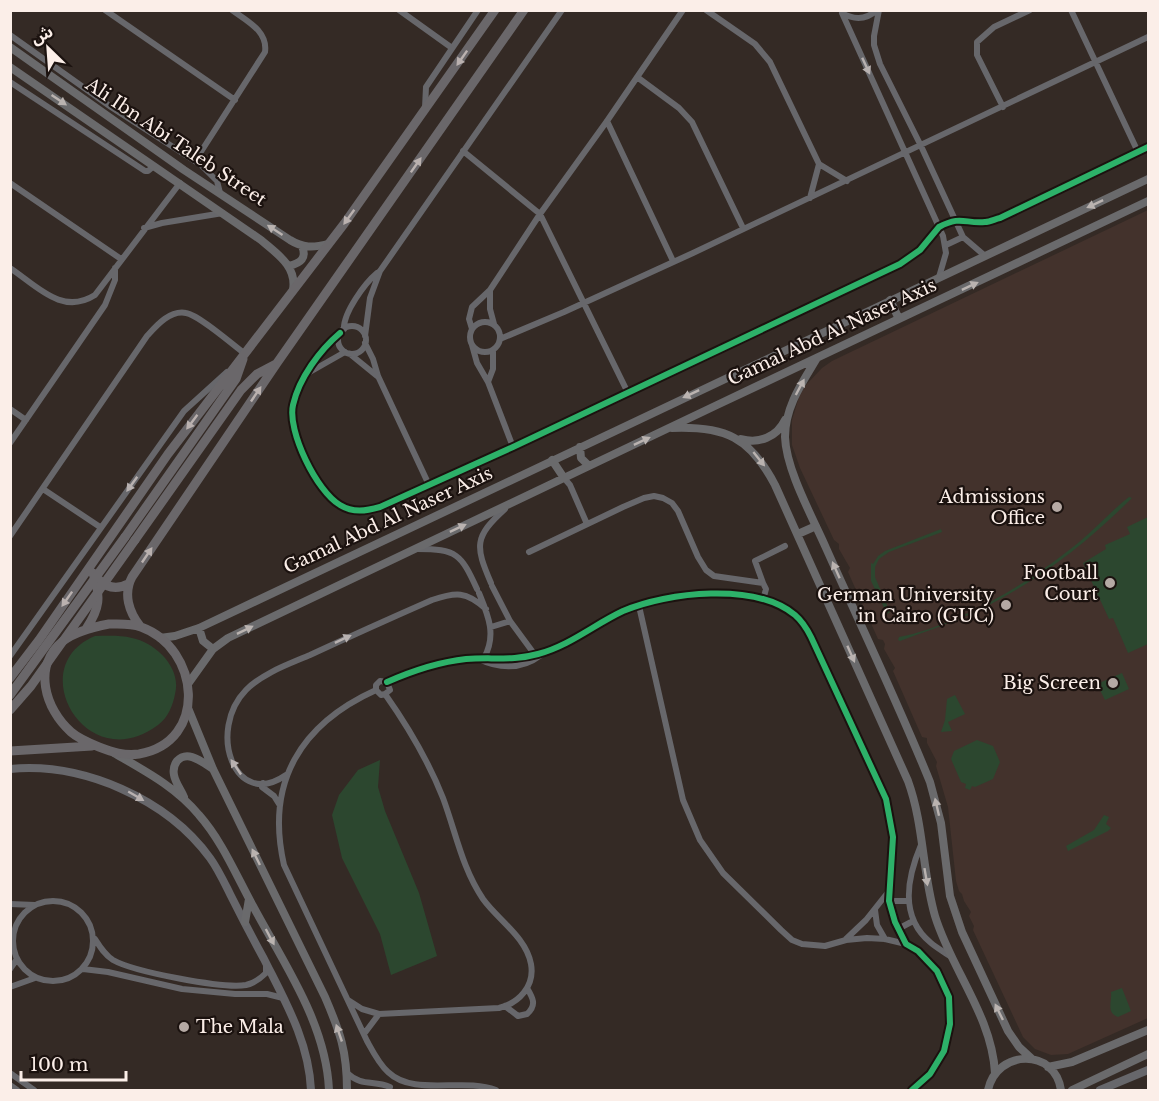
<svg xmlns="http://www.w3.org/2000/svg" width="1159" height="1101" font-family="'Libre Baskerville','Noto Sans Arabic',serif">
<rect width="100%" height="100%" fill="#342a25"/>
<path fill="#43322c" d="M1148,210V1018L1068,1054L1051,1055L1035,1049L1023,1037L973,930L974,926L969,916L971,912L964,901L962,894L959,891L956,881L948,807L936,766L937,762L927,743V738L922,737L893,671L895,668L884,649L885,644L883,640L878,639L848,572L850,568L839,549V544L834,540L800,468L792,445V420L799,397L805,386L822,368L832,361Z"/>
<path fill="#2c472f" d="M1129,497L1132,498C1087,543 1038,581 981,609C954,622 927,631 900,641L898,640L899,637C960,625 1030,582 1078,543C1095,529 1111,511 1129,497Z
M1148,517V644L1128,653L1113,618L1109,619L1083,563L1106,549L1105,545L1130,534L1127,527Z
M941,529L942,532L889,552L879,559L875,567V577L890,612L887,614L871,581V563L873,564L878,556L885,551Z
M95,636C107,636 120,635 132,638C156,643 182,668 175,694C173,705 168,718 158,725C86,779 22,666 95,636Z
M1122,673L1129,689L1105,700L1097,684Z
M955,695L965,714L948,722L952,731L941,732L945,720L947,699Z
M977,740L993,746L1000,762L993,779L975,787L972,786L970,790L965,788L966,784L961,782L951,759L954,751Z
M380,760L378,787L385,811L419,893L437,956L391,975L380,934L342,858L332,815L339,795L358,770Z
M1104,815L1109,817L1106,824L1111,828L1108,831L1068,851L1066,846L1094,830Z
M1122,988L1131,1011L1118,1017C1106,1013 1112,1002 1111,992Z"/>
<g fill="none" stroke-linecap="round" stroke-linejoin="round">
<path stroke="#67676b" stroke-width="6" d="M105,10L235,100
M399,10L452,48
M706,10L755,44L770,62L819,164L810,198
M879,10L874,36V45L880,64L921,146L963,237L984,255
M1071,10L1138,152
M842,13L943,236L946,253L939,277
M842,13C854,20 866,20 877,10
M10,35L111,107L201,165L217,181L220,193
M637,77L679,108L692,122L743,228
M10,82L145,171H148L154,166
M1003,107L977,55V42L994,27L1030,10
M425,108L426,87L478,10
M607,121L673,261
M463,151L540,214L628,393
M195,161L265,52C268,31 247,21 232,10
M819,164L847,181
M10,183L121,259
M144,228L162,223L223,213
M946,245L963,237
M10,268C37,286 62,316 95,295L180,183
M490,290V309L494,324
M470 337a15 15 0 1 1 30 0a15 15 0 1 1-30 0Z
M338 340a14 14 0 1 1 28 0a14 14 0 1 1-28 0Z
M344,329C343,313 365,283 377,273
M472,329L469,319L472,307L490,290L540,214L607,121L683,10
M340,333C320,350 299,378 293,405C287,431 317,492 340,505C353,513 366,511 380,507L513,447L900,264L920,250L939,227C961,215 965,224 985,222C990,222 995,219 1000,218L1148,147
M365,336L370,298L380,271L562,10
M500,339L564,312L693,253L1148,37
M365,343L373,359L378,376L429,485
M472,345L477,363L488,382L513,447
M350,354L377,376
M308,373L345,352
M488,382L493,369V350
M10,409L26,420
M10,443L105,305L115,280V268
M564,478L570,485L587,524
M43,489L100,527
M10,536L147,336C157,325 170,310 186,313C199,315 233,345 244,353
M417,549C457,549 461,554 477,589
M529,552L623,507L644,498L654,496L663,498L672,503L678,511L698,557L706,570L714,576L763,583L766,589L763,600
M491,583C475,546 474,537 505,509
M763,583L755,561L785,546
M492,586L510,621L535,655
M479,593C488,615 497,635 484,658
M639,606L683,800L700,840L723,873L781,930L792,940L802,944L825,946L846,940L867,938L885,939L906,944
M491,627L510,621
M10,656L184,411L227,372
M477,658C499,669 521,670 541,655
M387,682C412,671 438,662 466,659C490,657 514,661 538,654C569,646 595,624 623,611C668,592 755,582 795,615C802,621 807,629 811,637L886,799L893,837L889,901L895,922L906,944L918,951L937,971L949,997L950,1024L944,1051L930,1074L912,1090
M376,690L381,695L385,694L390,690L387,682L380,681L376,685V690C301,724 265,782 284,865L367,1041C373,1052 379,1064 388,1072C414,1097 463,1077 496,1090
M286,775C234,811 207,730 246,690C263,673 289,664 310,655C351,636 391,618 432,600C456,592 466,591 486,609
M263,783L262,787L274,796L279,804
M921,845C907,878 899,917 931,943C937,948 944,952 950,956
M13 941a40 40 0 1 1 80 0a40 40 0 1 1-80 0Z
M889,901H908
M10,904L35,905
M875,910L877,925L885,939
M898,929L913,921
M95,939C100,947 105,955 113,960C134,972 224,989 246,985C255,983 260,979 266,973V964
M846,939L866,920L889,891
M10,969L17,959
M83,969L108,972L182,989L235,994H267L283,998
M10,987L35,978
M348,1000L362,1009L379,1014L499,1008C519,1003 535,986 531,964C526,937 498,920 483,899C462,868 456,833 443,798C428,760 409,728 385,694
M505,1006L518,1016L527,1014C537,1005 533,998 527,988
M364,1034L379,1014
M10,1073L34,1090
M347,1073C362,1087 373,1080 390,1087
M10,1085L17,1090"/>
<path stroke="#67676b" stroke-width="8" d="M10,769C83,762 167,799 210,858C218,869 224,882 230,894C241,916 252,937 264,959C285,1001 309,1042 311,1090
M1100,1090L1148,1070"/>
<path stroke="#6a6a6c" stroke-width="8" d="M10,47L184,170L290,240C303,248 313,248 328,244
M10,67L261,240C277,254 297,266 293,290
M289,266C301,263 307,258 302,246
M890,300L899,319
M817,358C802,383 785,407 785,437C786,470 813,518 826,548C861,626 898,703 930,782L941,823L950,896L962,932L1008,1031L1019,1047L1032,1059
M672,428C725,426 750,437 775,485L908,781C924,825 922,871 935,916C951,969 992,1016 995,1073
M741,439C759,444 777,437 785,420
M580,447L581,458L589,466
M552,460L564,478
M798,534L816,526
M199,628L203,641L213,649
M160,638L175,636L199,628L1148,179
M188,684L213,649L228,638L717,405L1148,201
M188,708L213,769L325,997C340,1032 347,1051 347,1090
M114,753C145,771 176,787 199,815C222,841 236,875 253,906C284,964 326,1023 329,1090
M184,797C181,790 175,782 174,775C173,770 174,765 177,761C188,749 203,763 213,769
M245,922L249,899
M1048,1067L1072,1062L1148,1030
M988,1090C997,1049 1055,1048 1061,1090
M1072,1090L1148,1054"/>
<path stroke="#6a676a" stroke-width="9" d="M125,537L236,379L243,359
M135,540L241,390L257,374L276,364
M98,579C107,588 117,590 128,584
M109,624C119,624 131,623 141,627C200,648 209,742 139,754C124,756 112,752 99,747C89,743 79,739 71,732C45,709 32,666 63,641C76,631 93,627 109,624Z
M140,626C129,612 123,594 132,577L277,363L524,10
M86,629C100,608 101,597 93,573
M10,678L39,640L168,454L344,224L495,10
M10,751L92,746"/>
<path stroke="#6a676a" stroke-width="9" d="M10,695L125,537
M10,710L31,686L135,540"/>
<g stroke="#1b120f" stroke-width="10">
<path id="cycleway" d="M340,333C320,350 299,378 293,405C287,431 317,492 340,505C353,513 366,511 380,507L513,447L900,264L920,250L939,227C961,215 965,224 985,222C990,222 995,219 1000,218L1148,147
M387,682C412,671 438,662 466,659C490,657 514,661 538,654C569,646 595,624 623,611C668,592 755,582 795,615C802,621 807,629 811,637L886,799L893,837L889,901L895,922L906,944L918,951L937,971L949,997L950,1024L944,1051L930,1074L912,1090"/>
</g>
<use href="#cycleway" stroke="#2db169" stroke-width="6"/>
</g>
<defs><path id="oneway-solid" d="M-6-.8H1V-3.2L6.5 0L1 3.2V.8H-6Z" transform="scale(1.5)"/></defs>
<g fill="#bab1af">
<use href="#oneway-solid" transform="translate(462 58) rotate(125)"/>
<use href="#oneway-solid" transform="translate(416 165) rotate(-55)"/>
<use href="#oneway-solid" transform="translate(349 217) rotate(126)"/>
<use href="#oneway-solid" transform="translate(256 394) rotate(-56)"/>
<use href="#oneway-solid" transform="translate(192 422) rotate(127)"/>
<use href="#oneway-solid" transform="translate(147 555) rotate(-56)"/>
<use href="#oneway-solid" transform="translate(67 599) rotate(125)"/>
</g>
<g fill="#b8b1b0">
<use href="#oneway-solid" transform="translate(866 66) rotate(65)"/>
<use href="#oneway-solid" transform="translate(132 484) rotate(126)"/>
<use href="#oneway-solid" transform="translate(343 639) rotate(-25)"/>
<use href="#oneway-solid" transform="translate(236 767) rotate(-124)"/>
<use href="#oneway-solid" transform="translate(136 796) rotate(30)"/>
</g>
<g fill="#bab3b0">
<use href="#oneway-solid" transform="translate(59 100) rotate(34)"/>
<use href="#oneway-solid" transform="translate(1095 204) rotate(155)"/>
<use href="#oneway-solid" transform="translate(275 230) rotate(-147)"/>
<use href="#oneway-solid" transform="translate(970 286) rotate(-25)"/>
<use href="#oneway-solid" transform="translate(800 387) rotate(-62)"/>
<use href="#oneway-solid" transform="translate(691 394) rotate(155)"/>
<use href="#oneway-solid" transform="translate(642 441) rotate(-25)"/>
<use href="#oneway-solid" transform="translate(759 459) rotate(51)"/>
<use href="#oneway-solid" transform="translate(458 528) rotate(-25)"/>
<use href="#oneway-solid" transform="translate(836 570) rotate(-114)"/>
<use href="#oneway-solid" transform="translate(245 630) rotate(-26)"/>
<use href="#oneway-solid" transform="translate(851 654) rotate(66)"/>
<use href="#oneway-solid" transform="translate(937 807) rotate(-103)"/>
<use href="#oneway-solid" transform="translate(256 857) rotate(-116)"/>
<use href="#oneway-solid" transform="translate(926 877) rotate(80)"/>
<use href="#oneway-solid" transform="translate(270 937) rotate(62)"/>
<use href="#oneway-solid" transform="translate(999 1012) rotate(-116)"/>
<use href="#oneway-solid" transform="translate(339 1033) rotate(-109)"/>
</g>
<g fill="#b5a9a4" stroke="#1b120f" stroke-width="2">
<circle cx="1057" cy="507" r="6"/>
<circle cx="1110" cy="583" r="6"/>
<circle cx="1006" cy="605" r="6"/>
<circle cx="1113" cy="683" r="6"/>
<circle cx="184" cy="1027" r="6"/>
</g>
<g text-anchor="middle" stroke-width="4.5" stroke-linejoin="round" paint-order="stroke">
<g font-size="18" fill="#fbeee8" stroke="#1b120f">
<text transform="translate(176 142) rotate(34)" y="6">Ali Ibn Abi Taleb Street</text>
<text transform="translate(832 332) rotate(-25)" y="6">Gamal Abd Al Naser Axis</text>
<text transform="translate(388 520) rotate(-25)" y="6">Gamal Abd Al Naser Axis</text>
</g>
<g font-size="18" fill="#fbeee8" stroke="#1b120f" text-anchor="end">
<text x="1045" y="503">Admissions<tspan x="1045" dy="21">Office</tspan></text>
<text x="1098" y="579">Football<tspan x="1098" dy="21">Court</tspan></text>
<text x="994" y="601">German University<tspan x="994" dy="21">in Cairo (GUC)</tspan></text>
<text x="1101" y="689">Big Screen</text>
<text x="196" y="1033" text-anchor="start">The Mala</text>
</g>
</g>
<rect width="1159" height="1101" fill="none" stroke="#fbeee8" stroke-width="24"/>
<g transform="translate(48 48) rotate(335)" stroke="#1b120f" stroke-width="4.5" paint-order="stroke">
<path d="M0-4.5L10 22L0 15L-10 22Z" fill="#fbeee8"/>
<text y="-9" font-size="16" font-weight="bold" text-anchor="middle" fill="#fbeee8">ش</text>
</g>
<path d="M21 1071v9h105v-9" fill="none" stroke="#fbeee8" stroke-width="3"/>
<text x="30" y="1071" font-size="18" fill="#fbeee8" stroke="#1b120f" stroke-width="4.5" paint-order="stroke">100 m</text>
</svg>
